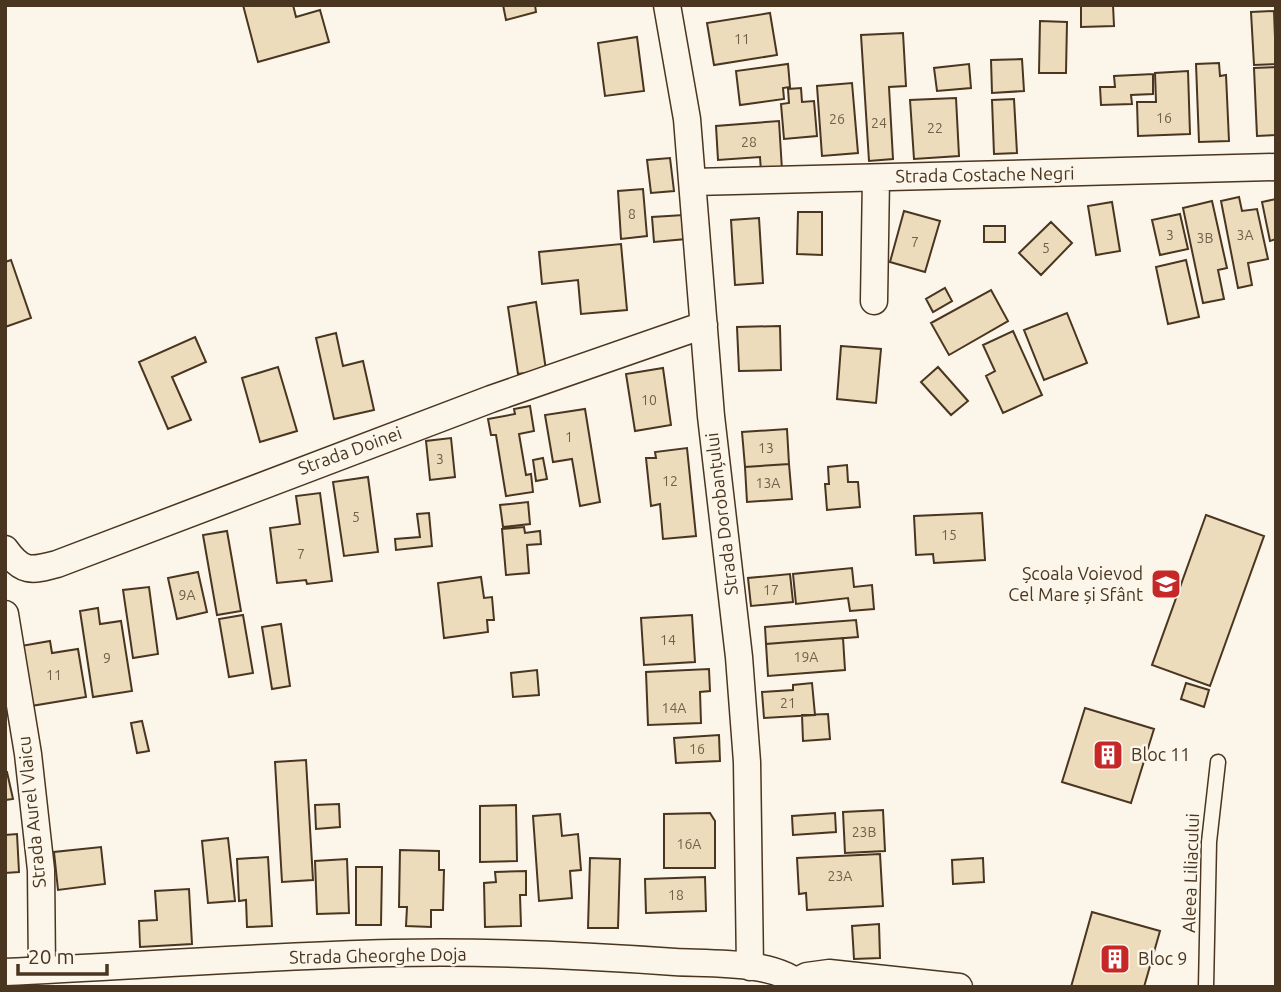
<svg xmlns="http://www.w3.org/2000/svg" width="1281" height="992" font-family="Ubuntu,sans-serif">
<rect width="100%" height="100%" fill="#fbf6e9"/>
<path fill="#ecdcbc" stroke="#4a3520" stroke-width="2" d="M243,5H293L296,17L320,10L329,42L258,62Z
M503,5H535L536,12L506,20Z
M1081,5H1113L1114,26L1081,27Z
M1274,11L1276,64L1254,65L1251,12Z
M770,13L777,55L714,65L707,23Z
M1040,21L1067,22L1066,73H1039Z
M903,33L906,86L889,87L893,159L869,161L861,35Z
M637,37L644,91L605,96L598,43Z
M1022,59L1024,91L992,93L991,60Z
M1219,63L1220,76L1226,75L1229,141L1199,142L1196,64Z
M788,64L790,87L783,88L784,99L740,105L736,71Z
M969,64L971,88L937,91L934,68Z
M1276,67V135L1257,136L1254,68Z
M1188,71L1190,134L1138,136L1137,102H1156L1155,73Z
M1153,74V94L1131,95L1132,104L1101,105L1100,87H1115L1114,76Z
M852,83L858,153L822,156L817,86Z
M801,88L802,102L814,101L817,136L784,139L781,104L789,103L788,89Z
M956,98L959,156L914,159L910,100Z
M1014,99L1017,153L994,154L992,100Z
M779,121L782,170L761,172L760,157L718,160L716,126Z
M670,158L674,191L651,193L647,160Z
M643,189L647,236L621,239L618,191Z
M1239,197L1242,211L1257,209L1268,259L1248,263L1252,285L1238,288L1221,201Z
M1276,199V239L1270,241L1262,202Z
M1212,201L1227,268L1218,270L1224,299L1203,303L1183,208Z
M1112,202L1120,251L1096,255L1088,206Z
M904,211L940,221L925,272L890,262Z
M798,212H822V255L797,254Z
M1180,214L1188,249L1160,255L1152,220Z
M684,215L686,239L654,242L652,217Z
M759,218L763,283L735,285L731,220Z
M1051,222L1072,243L1041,275L1019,253Z
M984,226H1005V242H984Z
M621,244L627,310L581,314L578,280L542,284L539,252Z
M11,260L31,318L5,327V262Z
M1186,260L1199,317L1168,324L1156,267Z
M945,288L952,301L933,312L926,299Z
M991,290L1008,321L949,355L931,323Z
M536,302L546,370L518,374L508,307Z
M1067,313L1087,363L1044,380L1024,330Z
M780,326L781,370L739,371L737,327Z
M1013,331L1042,395L1003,413L986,376L995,371L983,345Z
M336,333L343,366L363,361L374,410L334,419L316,338Z
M195,337L206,362L172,377L191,420L168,429L139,362Z
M841,346L881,349L876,403L837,399Z
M278,367L297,431L260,442L242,378Z
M938,367L968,401L951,415L921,382Z
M663,368L671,425L635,431L626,374Z
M530,406L534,431L519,434L526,475L531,474L533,492L506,496L496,435H491L488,419L515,414L514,409Z
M585,409L600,502L580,506L572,459L553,462L545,415Z
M787,429L789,464L745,467L742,432Z
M451,438L455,477L430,480L426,441Z
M687,448L696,536L663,539L660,504L651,506L646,458H656L655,452Z
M543,458L547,479L536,481L533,460Z
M789,464L792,499L747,502L745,467Z
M847,465L848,482H858L860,507L827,510L825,484H829L828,467Z
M368,477L378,552L344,556L333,482Z
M320,493L332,581L307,584L306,580L277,583L270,528L300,524L296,496Z
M528,502L530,524L503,527L500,505Z
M429,513L432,546L396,550L395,539L420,537L417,514Z
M982,513L985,560L934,563L933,554L916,555L914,516Z
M1206,515L1264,536L1210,686L1152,665Z
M524,527L525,533L540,531L541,544L527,545L529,573L506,575L502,529Z
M227,531L241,611L217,615L203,535Z
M852,568L854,587L872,585L874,609L850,611L848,598L796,604L793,574Z
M198,572L207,612L177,619L168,578Z
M790,574L793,602L751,606L748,578Z
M481,577L484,598L492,597L494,620H487L488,632L444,638L438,583Z
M149,587L158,654L133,658L123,590Z
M98,608L100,624L121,621L132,691L93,697L80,611Z
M243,615L253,673L229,677L219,619Z
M692,615L695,662L644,665L641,618Z
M856,620L858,637L766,644L765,627Z
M281,624L290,686L272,689L262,627Z
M843,638L845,670L768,676L766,644Z
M50,641L52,653L78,649L86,697L31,706L21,646Z
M709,669L710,691L700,692L701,723L648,725L646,672Z
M537,670L539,695L513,697L511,673Z
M812,683L815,715L764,718L762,692L793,690V685Z
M1186,683L1209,690L1204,707L1181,699Z
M1085,708L1154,729L1131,803L1062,782Z
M828,714L830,739L803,741L802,715Z
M142,721L149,751L137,753L131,723Z
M719,735L720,761L676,763L674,738Z
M306,760L313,880L282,882L275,762Z
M5,772H7L13,799L5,800Z
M339,804L340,827L316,829L315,805Z
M516,805L517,861L480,862V806Z
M883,810L885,851L845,853L843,812Z
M710,813L715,821V868H664V814Z
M835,813L836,832L793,835L792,816Z
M560,814L562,836L578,834L581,870L570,871L572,898L539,901L533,816Z
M17,834L19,872L5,873V835Z
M228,838L235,901L208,903L202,841Z
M101,847L105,884L58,890L54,852Z
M400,850L439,851V870H444L443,910H431V927L406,926L407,907H399Z
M880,854L883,906L807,910L806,893L799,894L797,858Z
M268,857L272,926L247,927L246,900L239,901L237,859Z
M590,858L620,859L618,928H588Z
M983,858L984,882L953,884L952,860Z
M347,859L349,913L317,914L315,861Z
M356,867H382L381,925H356Z
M526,871V895H520L521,926L485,927L484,883L496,882L495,872Z
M705,877L706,911L646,913L645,879Z
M189,889L192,944L140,947L139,921L157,920L155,891Z
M1092,912L1160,931L1144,987H1071Z
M879,924L880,958L854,959L852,926Z"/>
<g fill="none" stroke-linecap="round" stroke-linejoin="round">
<g stroke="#4a3520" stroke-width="17">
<path id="lane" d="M1206,987L1209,842L1218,762"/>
</g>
<g stroke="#4a3520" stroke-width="29">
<path id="street" d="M667,5L687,119L711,416L739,657L747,762L750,967
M693,182L1276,167
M874,301L876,178
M5,549C22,573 31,571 57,564L491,399L704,325
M5,614L28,754L41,870L42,970
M5,972C134,966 264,956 393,953C487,951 581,955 675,962C709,964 777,960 802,987
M797,981L807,976L829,973L959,987"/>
</g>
<use href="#lane" stroke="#fbf6e9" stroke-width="14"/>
<use href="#street" stroke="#fbf6e9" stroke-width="26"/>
</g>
<defs>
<g id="school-square" transform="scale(1.575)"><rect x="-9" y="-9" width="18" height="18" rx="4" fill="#c62828" stroke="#fbf6e9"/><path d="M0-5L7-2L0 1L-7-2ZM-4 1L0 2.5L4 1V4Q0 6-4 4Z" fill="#fff"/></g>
<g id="building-square" transform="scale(1.575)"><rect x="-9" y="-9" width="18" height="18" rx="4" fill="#c62828" stroke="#fbf6e9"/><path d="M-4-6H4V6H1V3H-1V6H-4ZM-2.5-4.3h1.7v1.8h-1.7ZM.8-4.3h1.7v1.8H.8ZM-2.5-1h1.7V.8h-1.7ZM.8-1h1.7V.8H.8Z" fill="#fff"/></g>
</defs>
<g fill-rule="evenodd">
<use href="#school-square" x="1166" y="584"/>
<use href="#building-square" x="1108" y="755"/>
<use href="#building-square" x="1115" y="959"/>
</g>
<g text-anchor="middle" stroke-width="5" stroke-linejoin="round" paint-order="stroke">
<g font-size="14" fill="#725f47">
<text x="742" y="44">11</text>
<text x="1164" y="123">16</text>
<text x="837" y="124">26</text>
<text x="879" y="128">24</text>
<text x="935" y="133">22</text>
<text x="749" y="147">28</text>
<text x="632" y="219">8</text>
<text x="1170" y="240">3</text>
<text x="1245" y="240">3A</text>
<text x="1205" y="243">3B</text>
<text x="915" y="247">7</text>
<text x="1046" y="253">5</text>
<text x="649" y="405">10</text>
<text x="569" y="442">1</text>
<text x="766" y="453">13</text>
<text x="440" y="464">3</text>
<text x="670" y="486">12</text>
<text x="768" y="488">13A</text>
<text x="356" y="522">5</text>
<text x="949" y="540">15</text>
<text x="301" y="559">7</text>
<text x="771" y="595">17</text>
<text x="187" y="600">9A</text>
<text x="668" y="645">14</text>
<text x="806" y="662">19A</text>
<text x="107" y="663">9</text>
<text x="54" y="680">11</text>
<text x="788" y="708">21</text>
<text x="674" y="713">14A</text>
<text x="697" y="754">16</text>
<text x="864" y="837">23B</text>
<text x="689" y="849">16A</text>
<text x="840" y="881">23A</text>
<text x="676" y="900">18</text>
</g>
<g font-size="18" fill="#4a3520" stroke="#fbf6e9">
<text transform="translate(985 175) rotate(-1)" y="6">Strada Costache Negri</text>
<text transform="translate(350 451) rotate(-20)" y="6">Strada Doinei</text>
<text transform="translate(722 514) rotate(-97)" y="6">Strada Dorobanțului</text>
<text transform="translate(32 812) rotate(-96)" y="6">Strada Aurel Vlaicu</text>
<text transform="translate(1191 873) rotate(-88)" y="6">Aleea Liliacului</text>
<text transform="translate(378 956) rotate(-1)" y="6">Strada Gheorghe Doja</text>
</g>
<g font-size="18" fill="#4a3520" stroke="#fbf6e9" text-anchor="start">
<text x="1143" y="580" text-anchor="end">Școala Voievod<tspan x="1143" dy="21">Cel Mare și Sfânt</tspan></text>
<text x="1131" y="761">Bloc 11</text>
<text x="1138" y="965">Bloc 9</text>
</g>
</g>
<rect width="1281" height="992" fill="none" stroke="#4a3520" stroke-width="14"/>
<path d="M18 964v10h89v-10" fill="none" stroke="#4a3520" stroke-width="3.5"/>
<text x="28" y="964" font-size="21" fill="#4a3520" stroke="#fbf6e9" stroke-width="5" paint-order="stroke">20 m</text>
</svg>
